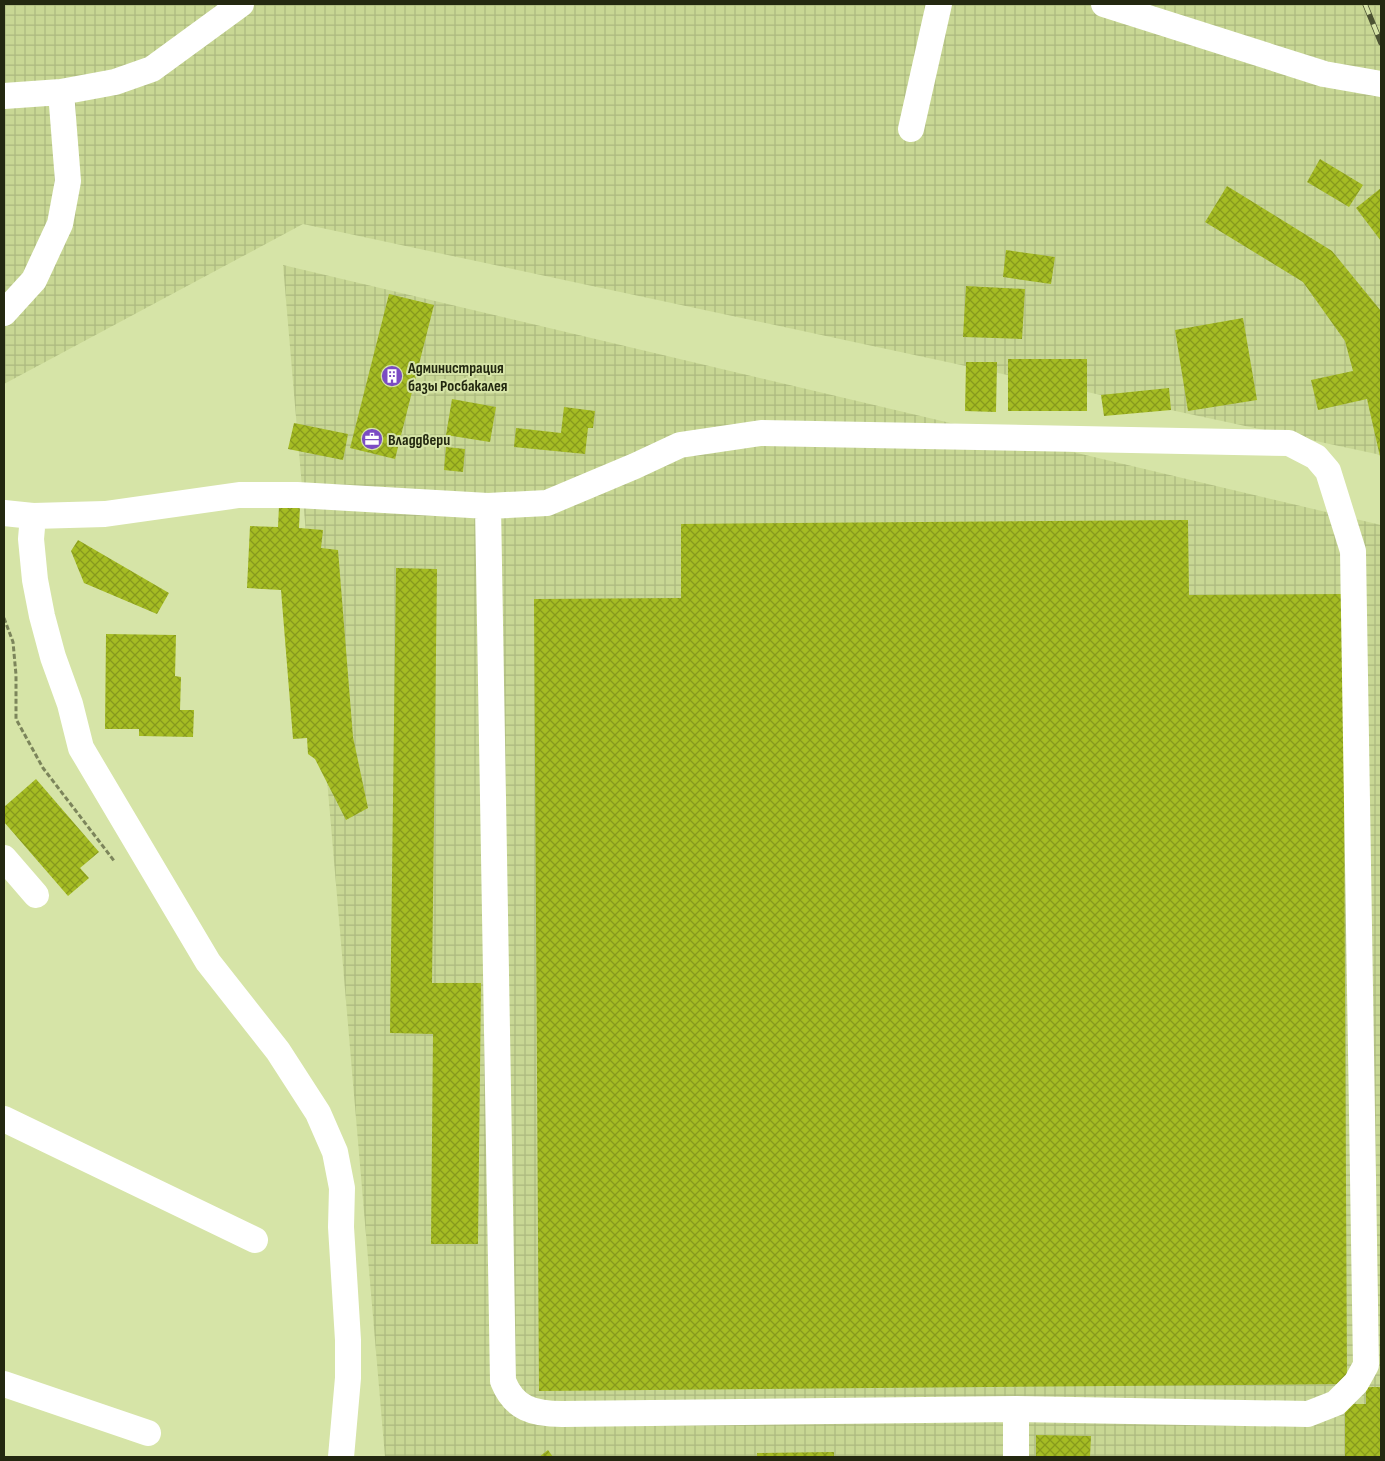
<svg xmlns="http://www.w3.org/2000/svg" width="1385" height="1461" font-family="'Sofia Sans Condensed',sans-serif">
<defs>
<pattern id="industrial-grid" width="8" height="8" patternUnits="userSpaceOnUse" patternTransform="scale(1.25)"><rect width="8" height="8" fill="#c8d794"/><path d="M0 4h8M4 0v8" fill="none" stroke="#acb97f"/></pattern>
<pattern id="building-cross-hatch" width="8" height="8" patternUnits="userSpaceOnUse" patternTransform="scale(1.25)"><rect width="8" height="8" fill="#a5bc23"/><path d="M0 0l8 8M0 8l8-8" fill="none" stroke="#86991d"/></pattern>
</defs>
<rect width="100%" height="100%" fill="#d6e4a7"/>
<path fill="url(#industrial-grid)" d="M4,4H1381V455L303,224L4,384Z
M283,265L1381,525V1457H385Z"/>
<path fill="url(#building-cross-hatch)" d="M1320,159L1363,185L1349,207L1307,182Z
M1227,186L1332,251L1381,311V461L1367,399L1318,410L1311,380L1353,371L1345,341L1303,282L1205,222Z
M1381,188V241L1356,208Z
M1006,250L1055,257L1051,284L1003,277Z
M966,286L1025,289L1022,339L963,337Z
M389,294L434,305L395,459L350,448Z
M1243,318L1257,400L1188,411L1175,330Z
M1008,359H1087V411H1008Z
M966,362H997L996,412L965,411Z
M1169,388L1171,410L1104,416L1101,395Z
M452,399L496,407L490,442L446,435Z
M564,407L595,411L593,428H588L585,454L514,447L516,428L561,433Z
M294,423L348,434L343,460L288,449Z
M446,447L465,449L463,472L444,470Z
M279,506L300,507L299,528L323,530L321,548L338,550L353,737L368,808L346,820L315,759L308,754L307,738L293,739L281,590L247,588L250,526L278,527Z
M1188,520L1189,595L1343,594L1347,1384L539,1391L534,599L681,598V524Z
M78,540L169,593L157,614L84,583L71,551Z
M396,568L437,569L432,983H481L478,1244H431L433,1034L390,1033Z
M106,634L176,635L175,676L181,677L180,710H194L193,737L139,736V729H105Z
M36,779L99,852L80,868L89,878L68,896L4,822V807Z
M1366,1387H1381V1457H1345V1404H1366Z
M1036,1435L1091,1436L1090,1457H1036Z
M548,1450L553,1457H539Z
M834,1452V1457H757V1453Z"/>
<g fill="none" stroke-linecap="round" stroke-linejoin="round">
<path stroke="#7c855b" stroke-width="3" stroke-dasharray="5 2.5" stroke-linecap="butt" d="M4,618L13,642L16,675V719L43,768L115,862"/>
<path stroke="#fff" stroke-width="26" d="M1104,4L1324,74L1381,84
M4,96L61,92L115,82L152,69L241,4
M911,129L939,4
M4,313L34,280L60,224L68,181L61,92
M4,513L33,516L105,514L239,495H297L488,506L547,503L635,466L680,445L761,433L1289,443L1316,457L1328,471L1353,551L1366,1365L1356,1383L1336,1403L1308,1414L1016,1409L562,1414C534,1414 514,1409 503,1381L488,506
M33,516L31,539L35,580L42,616L53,657L70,704L81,748L208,962L278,1051L318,1113L335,1152L342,1188L341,1227L348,1340V1378L341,1457
M4,858L36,895
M4,1119L255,1240
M4,1384L148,1433
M1016,1457V1409"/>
<g stroke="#4b5232" stroke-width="5.5">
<path id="rail" d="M1365,4L1381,43"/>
</g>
<use href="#rail" stroke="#d6e4a7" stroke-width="4" stroke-dasharray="11" stroke-linecap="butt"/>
</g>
<defs>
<g id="building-disc" transform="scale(1.125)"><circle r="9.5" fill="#7b4cc4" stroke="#d6e4a7"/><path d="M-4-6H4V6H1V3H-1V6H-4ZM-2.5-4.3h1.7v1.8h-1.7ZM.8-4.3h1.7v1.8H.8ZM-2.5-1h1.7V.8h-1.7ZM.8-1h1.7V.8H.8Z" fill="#fff"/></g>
<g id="office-disc" transform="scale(1.125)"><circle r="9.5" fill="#7b4cc4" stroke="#d6e4a7"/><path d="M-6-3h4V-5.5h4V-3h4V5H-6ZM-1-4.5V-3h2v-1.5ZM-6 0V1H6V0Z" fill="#fff"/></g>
</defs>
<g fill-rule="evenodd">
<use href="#building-disc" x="392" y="376"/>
<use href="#office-disc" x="372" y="439"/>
</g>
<g text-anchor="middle" stroke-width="4" stroke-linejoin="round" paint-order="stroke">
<g font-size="16" font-weight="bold" fill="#232810" stroke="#d6e4a7" text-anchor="start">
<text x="408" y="373">Администрация<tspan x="408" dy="18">базы Росбакалея</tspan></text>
<text x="388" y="445">Владдвери</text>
</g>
</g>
<rect width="1385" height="1461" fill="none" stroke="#232810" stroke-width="10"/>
</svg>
